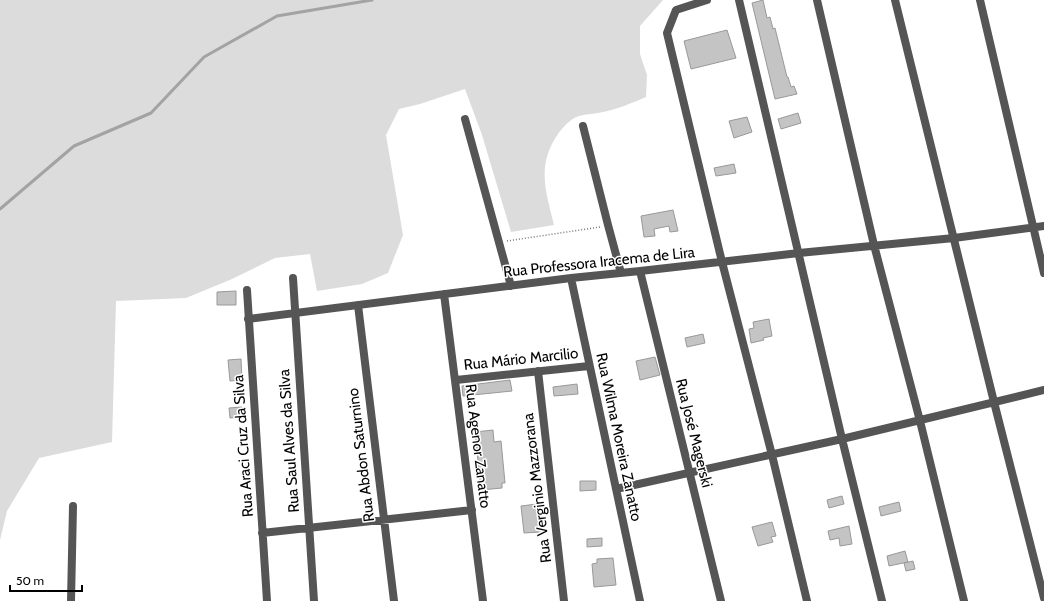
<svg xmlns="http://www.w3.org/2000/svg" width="1044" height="601" font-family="Cabin,sans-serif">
<rect width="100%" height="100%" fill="#fff"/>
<path fill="#dcdcdc" d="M0,0H663L640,26V54L647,75L646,97C632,103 618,109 603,112C595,114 586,114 579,116C570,119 563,127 558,134C536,166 546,191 554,225L511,232L482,135L465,89L420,104L399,109L386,135L403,235L388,273L362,284L317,291L310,254L275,258L232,279L186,298L116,301L112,442L39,458L7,511L0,540Z"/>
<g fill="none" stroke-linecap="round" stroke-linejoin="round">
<path stroke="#a3a3a3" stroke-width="3" d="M0,209L74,146L151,113L204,57L277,16L372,0"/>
</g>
<path fill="#c4c4c4" stroke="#999" d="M763,0L767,18L770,17L773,29L775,28L787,77H788L791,87L794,86L797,94L775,99L752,3Z
M727,30L736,58L691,69L684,41Z
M798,113L801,123L781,129L778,119Z
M747,117L752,132L734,138L729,121Z
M734,164L736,173L716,176L714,168Z
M673,210L678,231L670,232L669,226L654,229L655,236L644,237L641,216Z
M236,291V305H217V292Z
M769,319L772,336L763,338L764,340L751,343L749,329L754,328L753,322Z
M703,334L705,343L687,347L685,338Z
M655,357L660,375L640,380L636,361Z
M241,359L242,380L230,381L228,360Z
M510,380L512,391L463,396L462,386Z
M577,384L578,394L554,396L553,387Z
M242,407L243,417L230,418L229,408Z
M493,430L494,442L501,441L505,483H502V488L481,490L475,432Z
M580,481H596V490L580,491Z
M842,496L844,504L829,508L827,500Z
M899,502L901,511L881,516L879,507Z
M537,504L541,532L524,533L521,506Z
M772,522L776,536L771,537L773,542L758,546L752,527Z
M849,526L852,544L840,546L839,538L830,540L828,531Z
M602,538V546L587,547V539Z
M905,551L908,562L889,566L887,556Z
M613,558L616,585L594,587L592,564L597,563V559Z
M913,561L915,569L906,571L904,563Z"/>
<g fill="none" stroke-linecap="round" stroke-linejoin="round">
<path stroke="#777" stroke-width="1.5" stroke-dasharray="1 2" stroke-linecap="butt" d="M507,241L600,227"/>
<path stroke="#555" stroke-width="8" d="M707,0L676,10L667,33L722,262L772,455L807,601
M739,0L842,439L882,601
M817,0L874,245L920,421L964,601
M895,0L994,402L1044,598
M980,0L1044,273
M465,119L511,286
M583,126L608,225L621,273
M640,271L721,601
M293,278L314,601
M571,278L640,601
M247,290L267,601
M444,294L483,601
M358,305L394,601
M248,319L571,278L640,271L799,253L954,238L1044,226
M538,371L564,601
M456,380L589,366
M616,489L842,439L1044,390
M262,533L472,510
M71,601L73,506"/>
</g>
<g text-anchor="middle" stroke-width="3" stroke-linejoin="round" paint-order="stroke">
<g font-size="15" fill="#000" stroke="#fff">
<text transform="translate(599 262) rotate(-6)" y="5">Rua Professora Iracema de Lira</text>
<text transform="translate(521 359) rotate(-6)" y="5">Rua Mário Marcilio</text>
<text transform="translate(694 433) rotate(76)" y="5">Rua José Magerski</text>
<text transform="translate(619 437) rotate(78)" y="5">Rua Wilma Moreira Zanatto</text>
<text transform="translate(289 441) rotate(-94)" y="5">Rua Saul Alves da Silva</text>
<text transform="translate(243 446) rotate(-94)" y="5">Rua Araci Cruz da Silva</text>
<text transform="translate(478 446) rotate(83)" y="5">Rua Agenor Zanatto</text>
<text transform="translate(361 455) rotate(-97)" y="5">Rua Abdon Saturnino</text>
<text transform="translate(537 488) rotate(-97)" y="5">Rua Verginio Mazzorana</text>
</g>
</g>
<path d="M10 585v6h72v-6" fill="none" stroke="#000000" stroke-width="2"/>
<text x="16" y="585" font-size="12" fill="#000000" stroke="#ffffff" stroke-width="3" paint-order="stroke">50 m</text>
</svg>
